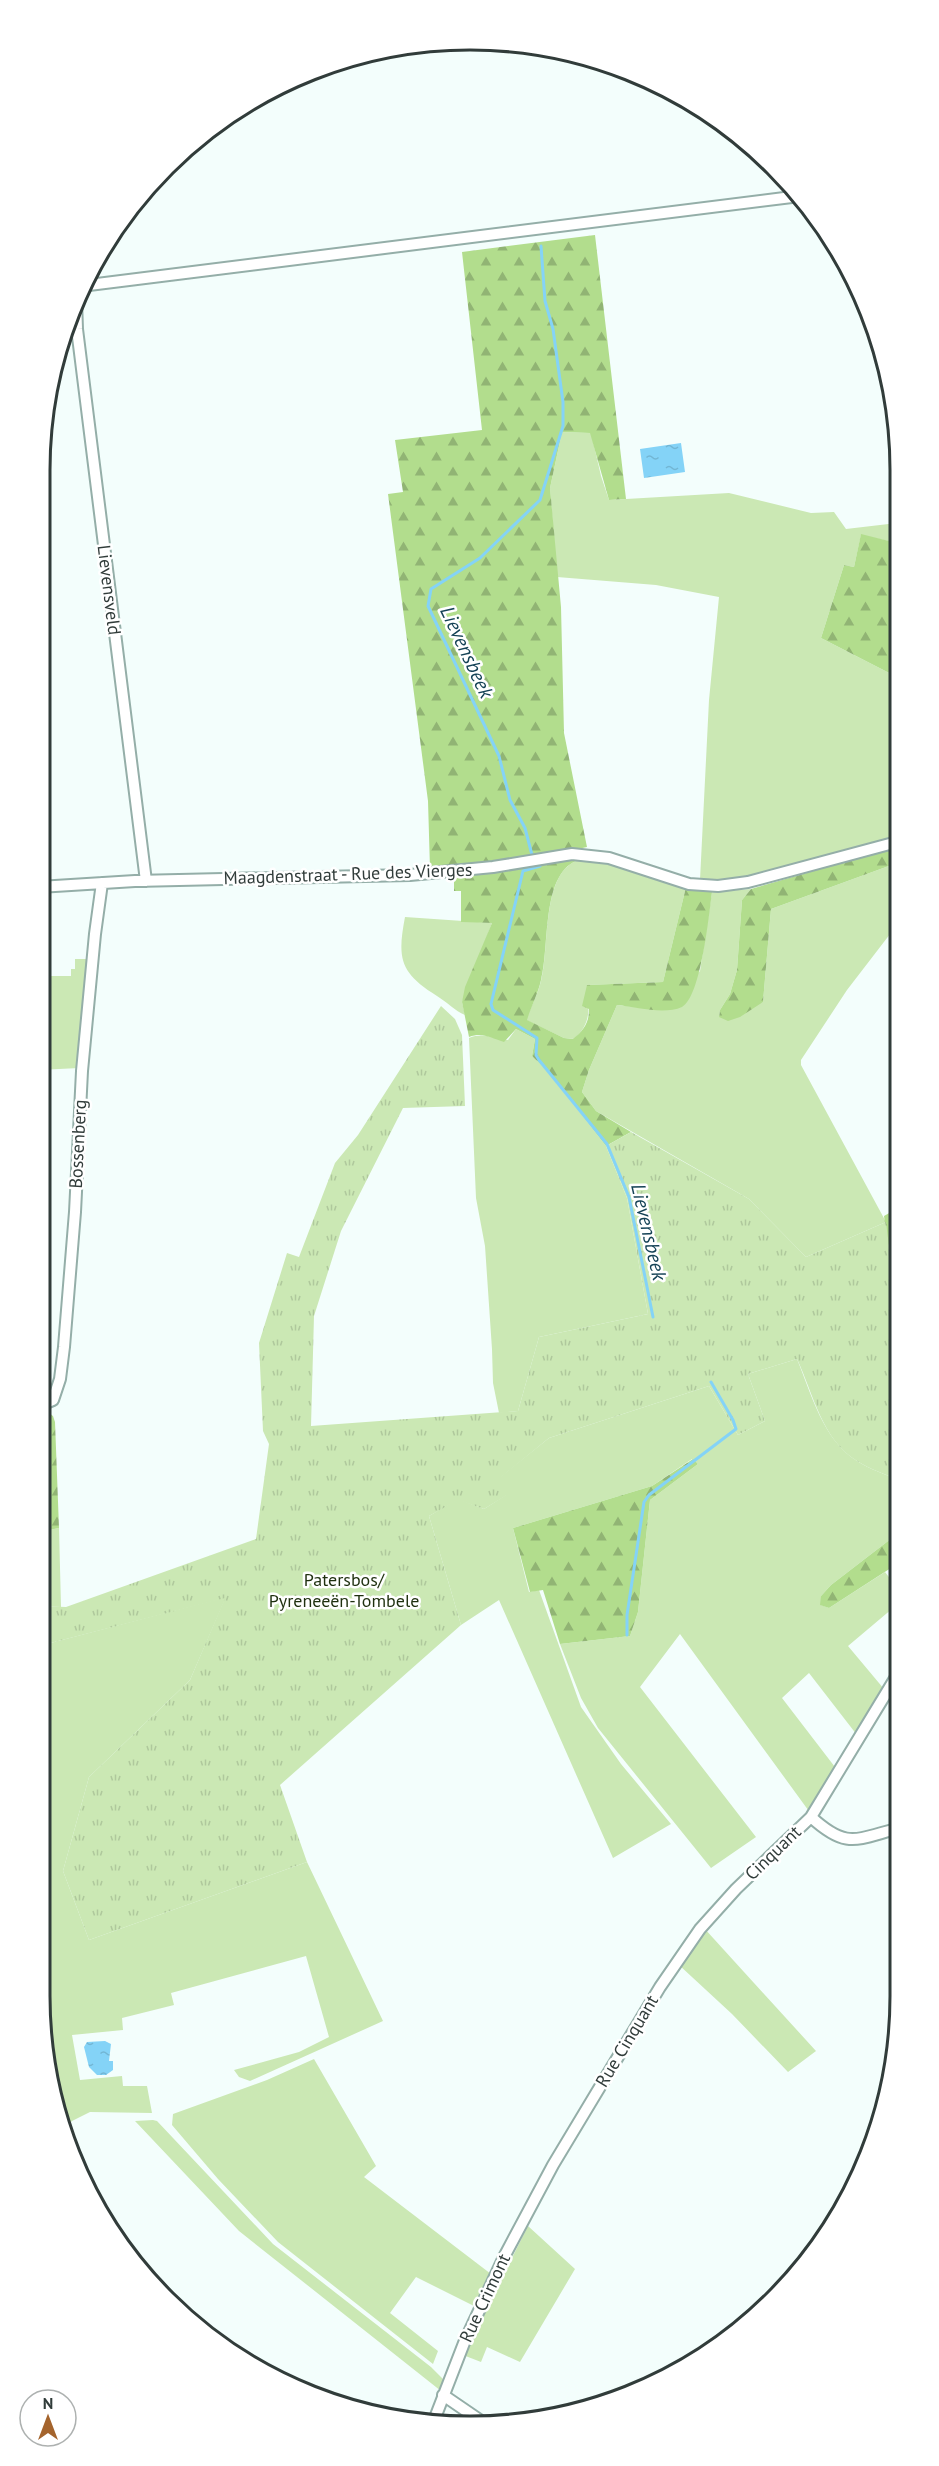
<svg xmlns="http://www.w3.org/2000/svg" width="939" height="2466" font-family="'PT Sans',sans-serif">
<defs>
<pattern id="forest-firs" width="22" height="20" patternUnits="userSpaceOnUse" patternTransform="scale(1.5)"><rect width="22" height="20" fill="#b2dd8d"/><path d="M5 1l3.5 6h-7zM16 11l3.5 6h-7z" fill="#91b474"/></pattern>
<pattern id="park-tufts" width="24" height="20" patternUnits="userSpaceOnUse" patternTransform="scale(1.5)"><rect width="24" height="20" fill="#cbe8b4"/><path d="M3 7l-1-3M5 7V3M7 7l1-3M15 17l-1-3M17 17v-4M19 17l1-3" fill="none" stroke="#afc89c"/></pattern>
<pattern id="water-ripples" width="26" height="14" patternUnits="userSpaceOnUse" patternTransform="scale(1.5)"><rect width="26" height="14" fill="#84d3f7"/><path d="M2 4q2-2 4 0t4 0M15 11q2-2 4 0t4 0" fill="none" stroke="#72b6d4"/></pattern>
</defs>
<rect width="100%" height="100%" fill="#f3fefc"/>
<path fill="#cbe8b4" d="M562,432L591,433L601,476L609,500L729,493L811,513L834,512L846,529L897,523V543L861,535L854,567L844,565L821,638L897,677V838L754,876L733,880H700L709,700L719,597L656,585L557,577L550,488Z
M577,858L601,860L686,887L663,982L587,985C589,1008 592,1023 574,1039L564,1038L526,1020C531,1007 538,994 541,981C550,948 541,876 576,861Z
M897,863V925L847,990L801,1060V1065L886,1222L806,1257L749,1199L596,1111L582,1092L589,1070L617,1005L662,1010L700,971L712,892L751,889L742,900L737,970L730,994L720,1010L719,1017L763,1002L771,909Z
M405,917L492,923L462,1002L465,1015C455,1011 447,1002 437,996C400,973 397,959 405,917Z
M75,959H91L79,1068L39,1070V970L46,969L47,976H71V969H75Z
M516,1029L535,1039L532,1056L550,1074L606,1146L627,1198L648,1314L539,1337L518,1411L499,1413L493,1383L492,1349L485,1246L476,1198L469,1038C484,1032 493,1039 508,1040Z
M797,1359C811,1393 823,1440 857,1461C869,1469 885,1474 899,1480V1530L892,1538L831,1585L821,1596V1605L829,1608L885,1572L899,1590V1603L848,1646L884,1689L857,1735L809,1673L782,1698L838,1771L811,1814L680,1634L640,1687L756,1837L711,1868L598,1728L581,1698L560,1644L630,1636L638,1612L650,1500L698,1464L692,1459L652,1486L513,1528L529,1592L539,1590L581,1707L621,1764L671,1824L613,1858L499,1600L461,1625L429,1516L458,1499L484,1509L506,1495L499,1478L549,1438L709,1386L738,1435L765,1421L748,1374Z
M39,1425L43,1426L47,1433L45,1514L39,1518Z
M59,1528L61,1607L39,1606V1532Z
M226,1597L190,1680L89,1777L63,1871L89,1940L307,1862L383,2021L250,2081L239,2077L234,2070L299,2052L329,2037L306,1956L171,1993L174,2005L122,2018L123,2030L72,2035L80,2080L122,2076L123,2086H147L152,2113L90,2112L72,2121L61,2131L39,1996V1646Z
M704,1928L816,2051L788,2072L732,2014L679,1965Z
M314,2059L376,2166L364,2177L491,2274L476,2307L416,2277L390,2313L438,2351L433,2364L278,2242L218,2179L172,2125L173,2114L267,2080Z
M153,2120L157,2121L273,2244L431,2367L443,2379L441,2391L239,2231L135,2121Z
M528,2226L575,2269L520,2362L487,2347L481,2362L463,2355Z"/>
<path fill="url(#forest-firs)" d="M595,235L626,499L609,500L590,433L562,432L550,488L561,607L564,733L587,847L524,861L430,869L428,801L388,494L403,492L395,440L482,430L462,252Z
M861,534L897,543V677L821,638L844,565L854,567Z
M897,847V863L771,909L763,1002L740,1017L728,1021L719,1017L720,1010L730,994L737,970L742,900L751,889Z
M577,858L576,861C541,876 550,947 541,980C538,994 531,1007 527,1020L564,1038L573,1039C584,1030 589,1023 589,1009L582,1006L587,985L663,982L686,887L712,892C709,914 701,997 682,1007C664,1015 636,1007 617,1005L589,1070L582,1092L596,1111L631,1132L606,1146L550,1074L532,1056L535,1039L516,1029L504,1042C490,1038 483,1032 469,1037L462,1002L465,987L492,923L461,922V891H454V878Z
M898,1208V1260L891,1264L884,1216Z
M44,1409L53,1416L55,1422L59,1528L39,1532V1518L45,1514L47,1433L43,1426L39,1425V1410Z
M693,1459L698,1464L650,1500L638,1612L630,1636L560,1644L543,1590L530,1592L513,1528L652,1486Z
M899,1530V1560L894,1566L829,1608L820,1605L821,1596L831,1585L892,1538Z"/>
<path fill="url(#park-tufts)" d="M441,1006L455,1019L462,1035L465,1106L403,1108L341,1231L314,1316L311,1426L518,1411L539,1337L648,1314L627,1198L606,1146L631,1132L749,1199L806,1257L886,1222L891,1264L898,1286L899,1480C885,1474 869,1469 857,1461C822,1440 813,1393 797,1359L748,1374L765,1421L738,1435L709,1386L549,1438L500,1478L507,1495L484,1509L458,1500L429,1516L461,1625L280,1785L307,1862L89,1940L63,1871L89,1777L190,1680L225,1598L39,1646V1606L66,1607L256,1539L269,1444L263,1431L259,1343L287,1253L299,1257L335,1163L358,1135Z"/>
<path fill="url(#water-ripples)" d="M681,443L685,472L644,478L640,449Z
M105,2041L111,2044L109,2061H113V2070L106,2075H97L89,2067L84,2047L87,2042Z"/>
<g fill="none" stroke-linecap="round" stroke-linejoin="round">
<path stroke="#84d3f7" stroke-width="3" d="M537,855H532L525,828L510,800L499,756L428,606L431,589L480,558L540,500L563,426V402L553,329L545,301L541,246
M542,862L540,866L523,871L491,1004L493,1010L537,1038L536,1055L539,1060L607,1144L629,1197L653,1317
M627,1635V1615L644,1502L649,1495L736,1429L733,1420L711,1382"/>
<g stroke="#94aea8" stroke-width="14">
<path id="street" d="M81,286L800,196
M76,300L77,329L146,881
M39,887L135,881L410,875L493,867L572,854L609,858L689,884L718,886L748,882L897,842
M39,1406L53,1400L60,1379L64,1347L75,1212L82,1071L95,934L102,883
M811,1817C847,1850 856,1839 900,1828
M443,2395L481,2421
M433,2423L464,2343L504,2257L553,2165L660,1987L700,1929L736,1889L811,1817L899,1672"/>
</g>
<use href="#street" stroke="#fff" stroke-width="10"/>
</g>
<g text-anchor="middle" stroke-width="5" stroke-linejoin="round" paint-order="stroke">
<g font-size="18" fill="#313c3a" stroke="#fff">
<text transform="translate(109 590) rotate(83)" y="6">Lievensveld</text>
<text transform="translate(348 874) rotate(-2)" y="6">Maagdenstraat - Rue des Vierges</text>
<text transform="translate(78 1144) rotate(-87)" y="6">Bossenberg</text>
<text transform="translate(773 1853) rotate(-44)" y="6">Cinquant</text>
<text transform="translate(627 2041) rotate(-59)" y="6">Rue Cinquant</text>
<text transform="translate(485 2298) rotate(-65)" y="6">Rue Crimont</text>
</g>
<g font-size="18" fill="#1f300f" stroke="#fff">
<text x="344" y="1586">Patersbos/<tspan x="344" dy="21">Pyreneeën-Tombele</tspan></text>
</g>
<g font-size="20" font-style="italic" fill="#144255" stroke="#fff">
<text transform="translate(467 652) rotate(65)" y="7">Lievensbeek</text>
<text transform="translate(649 1232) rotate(77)" y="7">Lievensbeek</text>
</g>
</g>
<path d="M0 0H939V2466H0ZM470 50H470A420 420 0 0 1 890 470V1996A420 420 0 0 1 470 2416H470A420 420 0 0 1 50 1996V470A420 420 0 0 1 470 50Z" fill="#fff" fill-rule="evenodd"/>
<path fill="none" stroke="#313c3a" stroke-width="3" d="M470 50H470A420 420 0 0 1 890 470V1996A420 420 0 0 1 470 2416H470A420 420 0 0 1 50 1996V470A420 420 0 0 1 470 50Z"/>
<g transform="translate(48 2418)"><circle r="28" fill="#ffffff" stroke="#adb1b0" stroke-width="1.5"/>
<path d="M0-4.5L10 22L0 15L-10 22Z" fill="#a4642d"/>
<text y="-9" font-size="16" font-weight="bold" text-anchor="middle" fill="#313c3a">N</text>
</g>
</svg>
